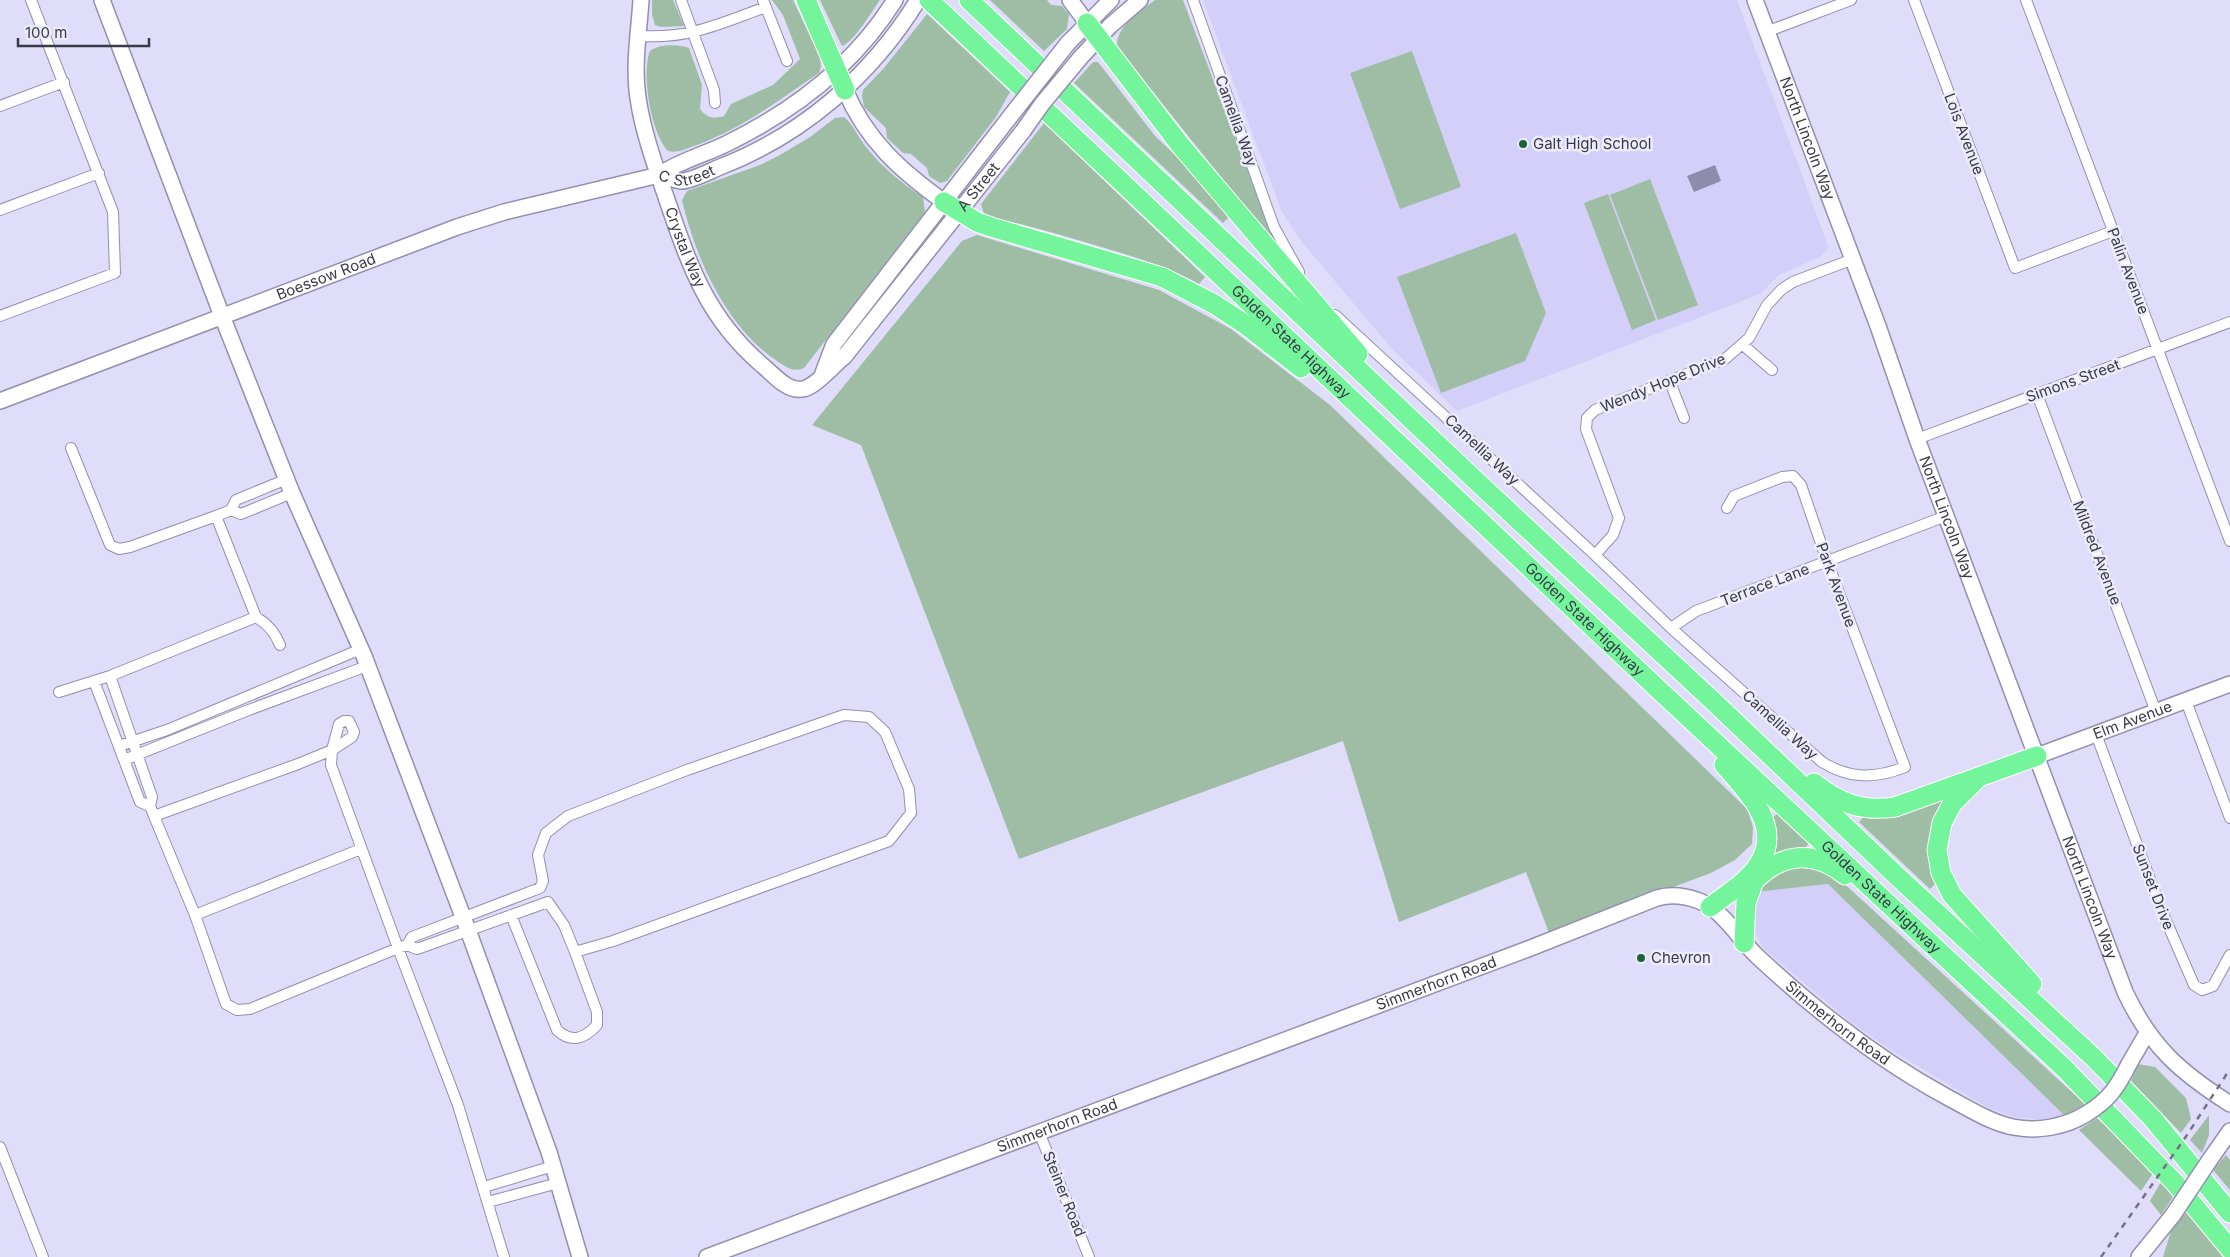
<svg xmlns="http://www.w3.org/2000/svg" width="2230" height="1257" font-family="Inter,sans-serif">
<rect width="100%" height="100%" fill="#e0ddfa"/>
<path fill="#d3cff9" d="M1203,0H1737L1829,248L1820,257L1779,275L1760,294L1457,411L1393,350L1301,241L1281,210Z
M1828,884L2065,1116L2040,1120L2015,1117L1990,1109L1891,1050L1848,1020L1764,949L1756,934L1752,914L1756,892Z"/>
<path fill="#9ebda4" d="M652,0H673L684,26L661,27L655,25L652,15Z
M772,0H793L820,57L821,67L819,73C777,101 745,127 697,145C687,148 678,154 668,151C651,133 641,74 650,51C658,44 679,44 689,48L702,85L700,109C707,118 713,119 724,116L731,104L773,85L800,59L783,15Z
M820,0H880C872,11 854,42 842,46Z
M990,0H1047L1051,5L1062,6L1069,14L1067,29L1044,51Z
M1155,0H1183L1261,206L1289,262L1117,47C1116,26 1139,12 1155,0Z
M927,14L1010,92L996,117L947,181L940,183L929,176L927,168L911,154L903,153L887,138L886,128L864,107L862,96L863,90L884,68Z
M1412,51L1461,187L1400,209L1350,73Z
M1093,62H1098L1155,136L1190,169L1230,216L1223,223L1074,83Z
M844,117C854,125 858,138 867,148C883,168 901,183 923,197L925,212L804,368C793,373 786,367 777,361C726,327 695,257 682,200L687,191L760,165L780,155L810,137L835,118Z
M1044,123L1205,277L1199,284C1170,267 1137,258 1105,248C1067,237 1029,225 989,217L984,214L981,204Z
M1650,179L1698,305L1658,320L1610,195Z
M1608,194L1656,320L1632,330L1584,203Z
M1516,233L1546,313L1525,361L1441,393L1397,277Z
M977,235L1159,290L1231,329L1330,405L1747,809L1753,827L1752,844L1735,860L1711,873L1549,933L1526,872L1399,922L1343,741L1019,859L861,445L812,425L962,241Z
M1962,787L1944,806L1938,881L1930,889L1859,822L1866,814Z
M1778,812L1810,842L1802,852L1768,862L1769,823Z
M1809,865L1838,878L2085,1104L2065,1116L1828,884L1756,892L1776,871Z
M2138,1064L2155,1067L2186,1098L2191,1119L2181,1133L2131,1081Z
M2209,1115V1135L2202,1153L2190,1140Z
M2097,1118L2124,1142L2153,1173L2141,1191L2079,1130Z
M2226,1155L2230,1160V1190L2213,1170Z
M2161,1182L2173,1197L2161,1215L2150,1201Z
M2185,1209L2223,1257H2163L2172,1228Z"/>
<path fill="#8f8bad" d="M1715,165L1721,181L1694,192L1687,176Z"/>
<g fill="none" stroke-linecap="round" stroke-linejoin="round">
<g stroke="#928fb0" stroke-width="12">
<path id="street" d="M681,0L714,90L715,103
M763,0L787,61
M1193,0L1274,227L1299,272
M1914,0L2015,268L2113,231
M2026,0L2230,541
M1766,32L1851,0
M639,36C690,39 719,24 766,7
M0,106L64,82
M0,210L99,173
M1335,315L1595,555L1671,628L1822,762C1849,779 1875,779 1905,767L1827,561L1801,485L1793,476L1782,477L1734,496L1727,508
M0,316L115,273L113,212L31,0
M1743,345L1772,370
M1670,382L1684,418
M2037,394L2156,712
M1917,439L2230,322
M231,510L236,500L287,479
M216,516L231,510L241,514L292,493
M1595,555L1613,535L1619,518L1586,429L1587,418L1595,410L1725,359L1749,338L1767,305L1782,289L1793,282L1853,259
M256,617C268,624 275,632 280,645
M1671,628L1696,611L1946,516
M110,676L152,797L150,806L154,816
M94,681L140,802L150,806
M59,692L110,676L256,617L216,516L130,547L119,549L110,545L71,448
M2186,701L2230,818
M344,721H349L354,732L352,737L332,750L339,724Z
M2096,734L2161,909L2194,985L2202,990L2213,986L2230,955
M119,746L167,730L361,649
M124,760L246,711L367,666
M195,915L361,849
M511,915L557,1030C572,1044 585,1038 597,1025V1012L575,952
M407,945L417,949L548,902L564,925L575,952L613,941L889,841L911,813L909,789L885,732L869,717L844,715L687,770L568,816L546,833L538,855L543,881L540,888L412,937L407,945L398,948L250,1009L237,1010L226,1004L195,915L154,816L298,764L332,750L331,765L398,948L458,1105L504,1257
M1039,1132L1089,1257
M0,1147L43,1257
M484,1187L553,1166
M488,1202L558,1183"/>
</g>
<g stroke="#928fb0" stroke-width="18">
<g id="secondary">
<path d="M102,0L222,316L292,493L364,656L468,930L549,1152L580,1257"/>
<path id="s1" d="M641,0C639,32 633,66 638,98C643,132 655,165 666,197C689,264 706,317 762,365C773,374 787,392 803,389C815,387 834,365 844,357L1023,131"/>
<path d="M1070,0L1087,23"/>
<path id="s2" d="M1755,0L1878,326L1917,439L2125,992C2151,1047 2180,1072 2230,1104"/>
<path d="M1068,43L1111,0"/>
<path d="M1081,57L1110,26L1140,0"/>
<path d="M845,90C867,141 900,170 944,202"/>
<path id="s3" d="M659,175C666,177 674,180 681,181C692,181 710,171 720,167C803,135 872,75 918,0"/>
<path d="M823,373L834,344L1009,118"/>
<path id="s4" d="M0,401L457,227L504,212L659,175C681,160 704,155 728,143C795,110 855,64 895,0"/>
<path id="s5" d="M2037,756L2230,684"/>
<path d="M2129,1064L2147,1033"/>
<path d="M2209,1161L2230,1131"/>
<path id="s6" d="M707,1257L1528,949L1657,898C1675,893 1695,897 1711,907C1729,920 1742,942 1758,957C1816,1011 1877,1059 1947,1097C1968,1108 1989,1122 2013,1127C2037,1132 2065,1127 2086,1114"/>
<path d="M2139,1257L2173,1215"/>
</g>
</g>
<g stroke="#fff" stroke-width="21">
<g id="highway">
<path d="M806,0L845,90"/>
<path id="s7" d="M929,0L1658,689L2064,1068L2176,1184L2230,1249"/>
<path d="M969,0L1473,478L1713,701L1899,878L2094,1058L2153,1119L2230,1213"/>
<path d="M1087,23L1181,146L1358,354"/>
<path d="M944,202L977,222L991,227L1162,277L1214,304L1246,325L1301,368"/>
<path d="M1975,781L1952,804L1942,823L1937,850L1941,873L1952,895L2032,984"/>
<path d="M1814,783C1839,803 1862,812 1895,807L2037,756"/>
<path d="M1754,881C1782,853 1813,849 1845,875"/>
<path d="M1710,907C1728,893 1751,880 1761,860C1781,824 1746,790 1724,765"/>
<path d="M1744,943L1746,903L1754,881"/>
</g>
</g>
<use href="#street" stroke="#fff" stroke-width="10"/>
<use href="#secondary" stroke="#fff" stroke-width="15"/>
<use href="#highway" stroke="#75f59b" stroke-width="19"/>
<path stroke="#747286" stroke-width="2.5" stroke-dasharray="6 6" stroke-linecap="butt" d="M2101,1257L2185,1138L2230,1069"/>
<g stroke="#928fb0" stroke-width="18" stroke-linecap="butt">
<path id="secondary-bridge" d="M1009,118L1068,43
M1023,131L1042,104L1081,57
M2086,1114C2109,1100 2117,1088 2129,1064
M2173,1215L2209,1161"/>
</g>
<use href="#secondary-bridge" stroke="#fff" stroke-width="15"/>
</g>
<g fill="#196635" stroke="#edecfb" stroke-width="2">
<circle cx="1523" cy="144" r="5"/>
<circle cx="1641" cy="958" r="5"/>
</g>
<g text-anchor="middle" stroke-width="5" stroke-linejoin="round" paint-order="stroke">
<g font-size="15" fill="#3a3947" stroke="#edecfb">
<text transform="translate(1236 121) rotate(70)" y="5">Camellia Way</text>
<text transform="translate(1964 134) rotate(69)" y="5">Lois Avenue</text>
<text dy="5" stroke="none"><textPath href="#s2" startOffset="148">North Lincoln Way</textPath></text>
<text dy="5" stroke="none"><textPath href="#s3" startOffset="29">C Street</textPath></text>
<text dy="5" stroke="none"><textPath href="#s1" startOffset="716">A Street</textPath></text>
<text dy="5" stroke="none"><textPath href="#s1" startOffset="255">Crystal Way</textPath></text>
<text transform="translate(2128 271) rotate(69)" y="5">Palin Avenue</text>
<text dy="5" stroke="none"><textPath href="#s4" startOffset="349">Boessow Road</textPath></text>
<text dy="5" stroke="none"><textPath href="#s7" startOffset="498">Golden State Highway</textPath></text>
<text transform="translate(2073 381) rotate(-20)" y="5">Simons Street</text>
<text transform="translate(1663 383) rotate(-22)" y="5">Wendy Hope Drive</text>
<text transform="translate(1482 450) rotate(43)" y="5">Camellia Way</text>
<text dy="5" stroke="none"><textPath href="#s2" startOffset="552">North Lincoln Way</textPath></text>
<text transform="translate(2097 553) rotate(69)" y="5">Mildred Avenue</text>
<text transform="translate(1765 585) rotate(-21)" y="5">Terrace Lane</text>
<text transform="translate(1836 585) rotate(70)" y="5">Park Avenue</text>
<text dy="5" stroke="none"><textPath href="#s7" startOffset="902">Golden State Highway</textPath></text>
<text dy="5" stroke="none"><textPath href="#s5" startOffset="102">Elm Avenue</textPath></text>
<text transform="translate(1780 725) rotate(42)" y="5">Camellia Way</text>
<text transform="translate(2153 887) rotate(69)" y="5">Sunset Drive</text>
<text dy="5" stroke="none"><textPath href="#s7" startOffset="1308">Golden State Highway</textPath></text>
<text dy="5" stroke="none"><textPath href="#s2" startOffset="958">North Lincoln Way</textPath></text>
<text dy="5" stroke="none"><textPath href="#s6" startOffset="779">Simmerhorn Road</textPath></text>
<text dy="5" stroke="none"><textPath href="#s6" startOffset="1244">Simmerhorn Road</textPath></text>
<text dy="5" stroke="none"><textPath href="#s6" startOffset="374">Simmerhorn Road</textPath></text>
<text transform="translate(1064 1194) rotate(68)" y="5">Steiner Road</text>
</g>
<g font-size="15" fill="#3a3947" stroke="#edecfb" text-anchor="start">
<text x="1533" y="149">Galt High School</text>
<text x="1651" y="963">Chevron</text>
</g>
</g>
<path d="M18 38v8h131v-8" fill="none" stroke="#3a3947" stroke-width="2.5"/>
<text x="25" y="38" font-size="15" fill="#3a3947" stroke="#edecfb" stroke-width="4" paint-order="stroke">100 m</text>
</svg>
